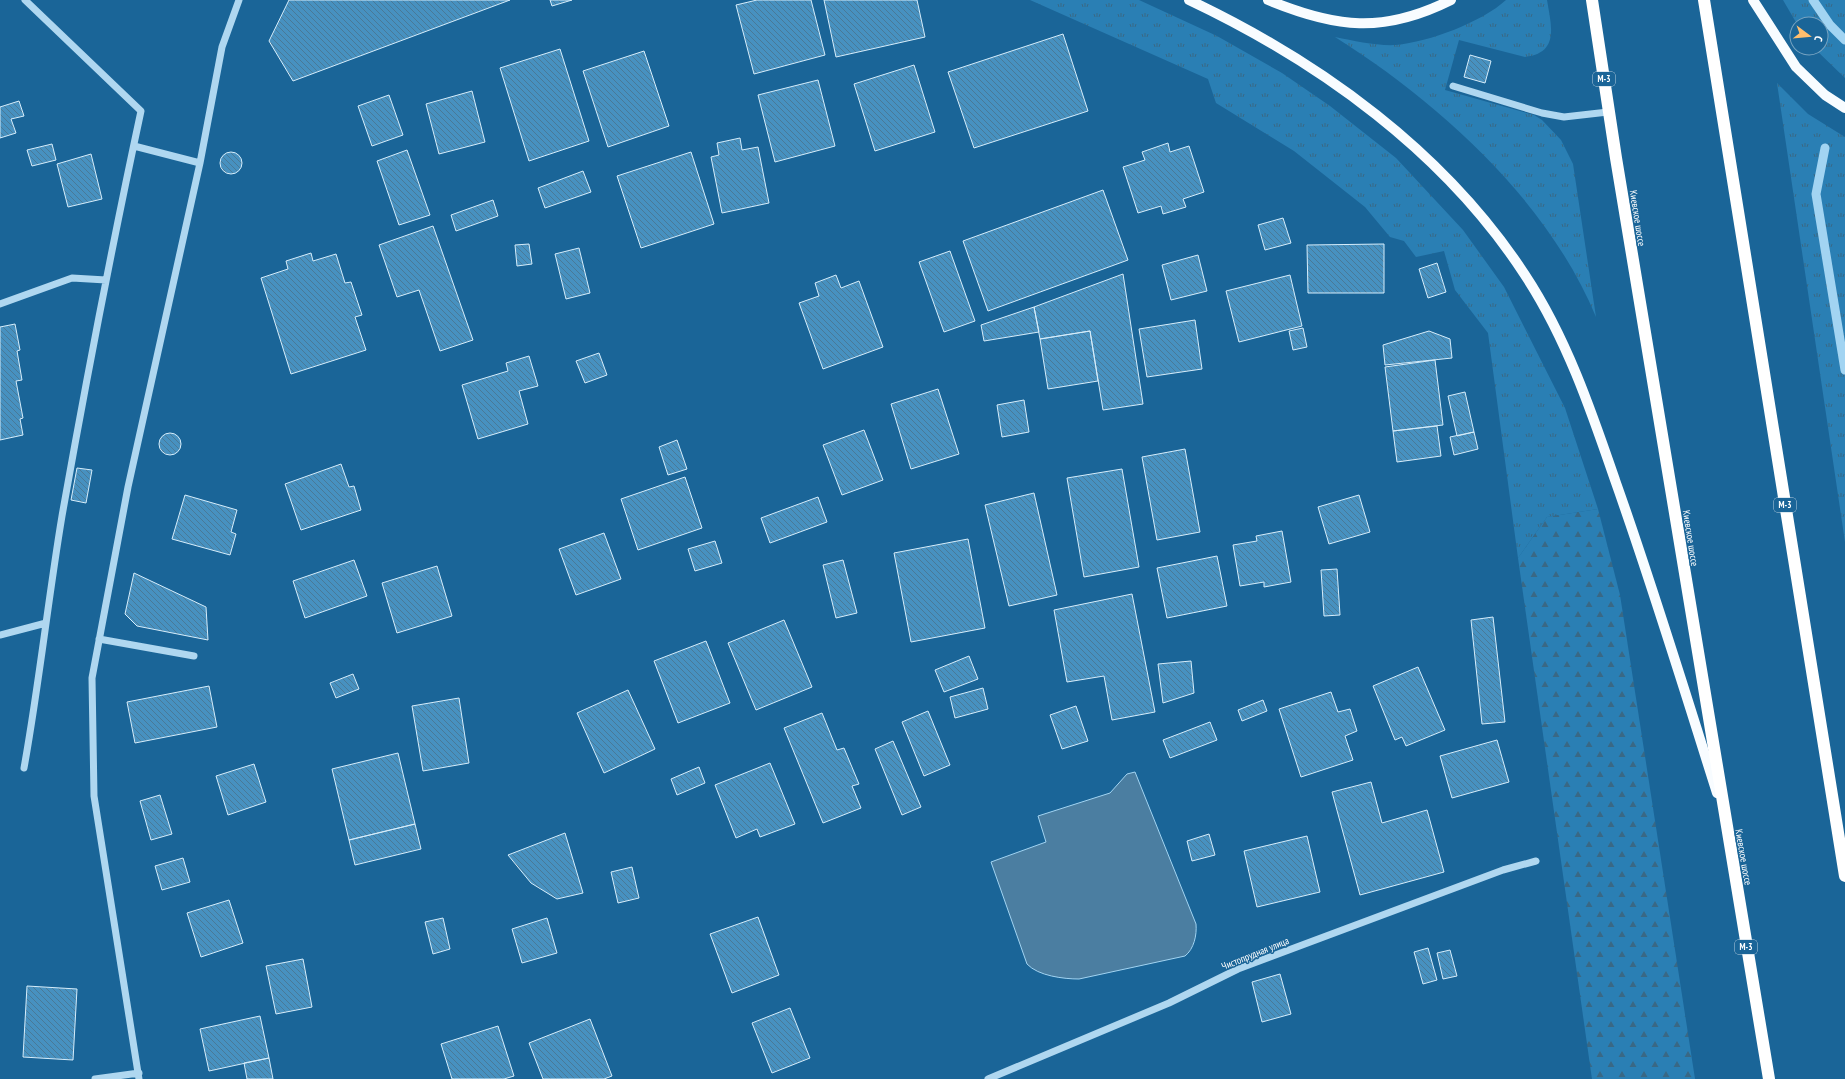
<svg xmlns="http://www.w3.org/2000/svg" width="1845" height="1079" font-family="'PT Sans Narrow',sans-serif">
<defs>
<pattern id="grass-tufts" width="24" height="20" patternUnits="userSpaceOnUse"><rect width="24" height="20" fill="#2a7fb4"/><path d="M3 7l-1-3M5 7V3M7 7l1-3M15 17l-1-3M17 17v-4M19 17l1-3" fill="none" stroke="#396885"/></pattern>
<pattern id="forest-firs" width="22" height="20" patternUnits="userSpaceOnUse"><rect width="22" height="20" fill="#2a7fb4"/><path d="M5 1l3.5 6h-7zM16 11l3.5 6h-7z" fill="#396885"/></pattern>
<pattern id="building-back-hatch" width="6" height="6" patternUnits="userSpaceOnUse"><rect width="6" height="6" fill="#4791c0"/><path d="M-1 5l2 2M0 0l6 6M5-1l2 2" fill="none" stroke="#497997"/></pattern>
</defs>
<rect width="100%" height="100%" fill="#1a6598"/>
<path fill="url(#grass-tufts)" d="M1030,0H1139L1217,36L1282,73L1330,106L1396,158L1463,230L1504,287L1565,408L1598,509L1547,517L1518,558L1488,333L1455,290L1444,251L1416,257L1404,241L1390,237L1365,207L1294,151L1216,103L1208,79Z
M1506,0H1547C1551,25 1560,53 1525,57L1459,40L1445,90L1534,115L1542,120L1561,140L1573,164L1596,317C1548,201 1440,103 1335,37C1355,41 1376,46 1396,45C1429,42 1482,22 1506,0Z
M1783,0H1845V78L1814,48H1821V24H1797Z
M1777,83L1808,114L1845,137V542Z"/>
<path fill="url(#forest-firs)" d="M1598,509L1620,595L1695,1079H1592L1518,558L1547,517Z"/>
<path fill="#4b7ea1" stroke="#a2d4f2" d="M1135,772L1196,924C1197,935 1194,949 1185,956L1079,979C1064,979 1038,976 1027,964L991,862L1046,842L1038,816L1110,793L1127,774Z"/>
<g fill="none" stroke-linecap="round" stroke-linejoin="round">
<path stroke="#a2d4f2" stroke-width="9" d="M1813,0L1830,25L1845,40
M1825,148L1816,194L1845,370"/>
</g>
<path fill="url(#building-back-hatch)" stroke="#d6edfb" d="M289,0H510L293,81L269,41Z
M550,0H572L552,6Z
M757,0H811L825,55L754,74L736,5Z
M824,0H917L925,37L836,57Z
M1063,34L1088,111L974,148L948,72Z
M560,49L589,141L529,161L500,68Z
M644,51L669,126L608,147L583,71Z
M1470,55L1491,61L1485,83L1464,77Z
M914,65L935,132L875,151L854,84Z
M818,80L835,146L775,162L758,95Z
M472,91L485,142L439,154L426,104Z
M389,95L403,135L372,146L358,106Z
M19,101L24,116L11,119L16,133L0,138V107Z
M740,138L742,150L758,147L769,203L722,213L711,157L719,155L717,143Z
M1168,143L1170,152L1189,146L1204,192L1183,199L1186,207L1163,214L1161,206L1138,213L1123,167L1145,160L1142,152Z
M52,144L56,160L32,166L27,150Z
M407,150L430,215L399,225L377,161Z
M691,152L714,224L641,248L617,176Z
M220 163a11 11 0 1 1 22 0a11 11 0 1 1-22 0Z
M91,154L102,199L68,207L57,164Z
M583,171L591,192L545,208L538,188Z
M1103,190L1128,260L988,311L963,241Z
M493,200L498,216L456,231L451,215Z
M1283,218L1291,243L1265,250L1258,225Z
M433,226L473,340L440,351L419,290L397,297L379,245Z
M529,244L532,264L517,266L515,245Z
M1384,244V293H1308L1307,245Z
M579,248L590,293L566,299L555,254Z
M950,251L975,321L944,332L919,262Z
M311,253L313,261L336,254L345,283L351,282L362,315L355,317L366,350L291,374L261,278L288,269L286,261Z
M1198,255L1207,291L1171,300L1162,265Z
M1437,263L1446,292L1428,298L1419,269Z
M1123,274L1143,404L1103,410L1090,331L1040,339L1034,307Z
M836,275L841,288L859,281L883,347L823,369L799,303L819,296L815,283Z
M1290,275L1302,326L1239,342L1226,291Z
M1034,307L1039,332L984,341L981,325Z
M1195,320L1202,369L1147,377L1139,329Z
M15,324L20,350L17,351L22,380L16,381L23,418L20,419L23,435L0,440V327Z
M1303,328L1307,347L1293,350L1289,331Z
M1090,331L1098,381L1048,389L1040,339Z
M1429,331L1450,339L1452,358L1385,365L1383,345Z
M599,353L607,375L585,383L576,361Z
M529,356L538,386L519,391L528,424L478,439L462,385L508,371L506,363Z
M1435,360L1443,425L1393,431L1385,367Z
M938,389L959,454L911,469L891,404Z
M1465,392L1474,432L1457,436L1448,396Z
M1024,400L1029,432L1002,437L997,405Z
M1437,426L1441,456L1397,462L1393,431Z
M864,430L883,480L842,495L823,445Z
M1474,432L1478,449L1454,455L1450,437Z
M159 444a11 11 0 1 1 22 0a11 11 0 1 1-22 0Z
M677,440L687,469L668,475L659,447Z
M1185,449L1200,532L1157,540L1142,457Z
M341,464L349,487L354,486L361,510L301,530L285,484Z
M77,468L92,470L86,503L71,500Z
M1122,469L1139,567L1084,577L1067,478Z
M685,477L702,528L638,550L621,499Z
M1034,493L1057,595L1009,606L985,505Z
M185,495L237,510L231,532L236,534L230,555L172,539Z
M1359,495L1370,532L1329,544L1318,507Z
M818,497L827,522L770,543L761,518Z
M1282,531L1291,582L1264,587V582L1240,586L1233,545L1257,541L1256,536Z
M604,533L621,579L576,595L559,549Z
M968,539L985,628L911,642L894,553Z
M715,541L722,563L695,571L688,549Z
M1217,556L1227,606L1167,618L1157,568Z
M354,560L367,596L305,618L293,581Z
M843,560L857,613L836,618L823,565Z
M437,566L452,616L397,633L382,583Z
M1337,569L1340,615L1324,616L1321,570Z
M134,573L206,607L208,640L137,626L125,614Z
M1132,594L1155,712L1112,720L1104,676L1067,682L1054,610Z
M1493,617L1505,722L1482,724L1471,620Z
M784,620L812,687L756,710L728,643Z
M706,641L730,703L678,723L654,661Z
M969,656L978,679L944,692L935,670Z
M1191,661L1194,693L1163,703L1158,664Z
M1418,667L1445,730L1406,746L1402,737L1395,740L1373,686Z
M353,674L359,689L336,698L330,683Z
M209,686L217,727L135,743L127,702Z
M983,688L988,709L955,718L950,697Z
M628,690L655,749L604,773L577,713Z
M1331,692L1338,712L1350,709L1357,731L1345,736L1353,760L1301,777L1279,709Z
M459,698L469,763L423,771L412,706Z
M1263,700L1267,711L1242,721L1238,710Z
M1076,706L1088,741L1062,749L1050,715Z
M928,711L950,765L924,776L902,722Z
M822,713L837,750L844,748L859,784L852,786L861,808L823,823L784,728Z
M1210,722L1217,740L1170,758L1163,740Z
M1497,740L1509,782L1452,798L1440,756Z
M893,741L921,807L902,815L875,749Z
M398,753L415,824L349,840L332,769Z
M770,763L795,824L760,837L757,829L736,838L715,785Z
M254,764L266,802L228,815L216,776Z
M699,767L705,783L677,795L671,779Z
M1371,782L1382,823L1427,810L1444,872L1360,895L1332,792Z
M160,795L172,834L151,840L140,801Z
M415,824L421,849L355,865L349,840Z
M565,833L583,893L557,899L531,883L508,855Z
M1209,834L1215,855L1192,861L1187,841Z
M1307,836L1320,892L1257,907L1244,851Z
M183,858L190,882L162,890L155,866Z
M632,867L639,898L618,903L611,872Z
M229,900L243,943L201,957L187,913Z
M758,917L779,975L732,993L710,934Z
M443,918L450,949L433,954L425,922Z
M547,918L557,953L522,963L512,929Z
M1428,948L1437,980L1423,984L1414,952Z
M1450,950L1457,976L1443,979L1437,953Z
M303,959L312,1007L276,1014L266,966Z
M1280,974L1291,1014L1262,1022L1252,982Z
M27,986L77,989L73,1060L23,1057Z
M790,1008L810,1058L772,1073L752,1023Z
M260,1016L269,1058L209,1071L200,1029Z
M590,1019L612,1076L604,1079H543L529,1043Z
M498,1026L514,1076L504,1079H452L441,1044Z
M269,1058L273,1079H247L244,1063Z"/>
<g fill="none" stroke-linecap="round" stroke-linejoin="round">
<path stroke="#afd7f0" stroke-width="7" d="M1453,86L1542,113L1564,117L1608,112
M134,146L200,163
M0,304L72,278L106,280
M0,635L46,623
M99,639L194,656
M24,768C39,685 48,600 62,516C86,381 112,246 141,111L25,0
M95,1079L139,1073
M139,1079L94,796L92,678L128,487L200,163L222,47L239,0
M988,1079L1169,1003L1238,969L1503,870L1536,861"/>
<path stroke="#f8fcff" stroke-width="10" d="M1189,0C1320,62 1445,152 1525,275C1566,337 1591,410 1615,480C1652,584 1684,689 1717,793
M1268,0C1336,28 1383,34 1451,0
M1753,0L1796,67L1825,95L1845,108"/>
<path stroke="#fff" stroke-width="12" d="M1592,0L1616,158L1769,1079
M1704,0L1845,876"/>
</g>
<g text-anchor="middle" stroke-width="3" stroke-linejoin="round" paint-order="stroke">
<g fill="#1a6598" stroke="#bad1e0" stroke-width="1">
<rect x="1593" y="72" width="22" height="14" rx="3"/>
<rect x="1774" y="498" width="22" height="14" rx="3"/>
<rect x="1735" y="940" width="22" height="14" rx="3"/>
</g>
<g font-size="9" font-weight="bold" fill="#fff">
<text x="1604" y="82">М-3</text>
<text x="1785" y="508">М-3</text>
<text x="1746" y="950">М-3</text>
</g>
<g font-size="10" fill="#fff" stroke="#1a6598">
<text transform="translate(1638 218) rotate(81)" y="4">Киевское шоссе</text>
<text transform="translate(1691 538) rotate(81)" y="4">Киевское шоссе</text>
<text transform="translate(1744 857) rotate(80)" y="4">Киевское шоссе</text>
<text transform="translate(1255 953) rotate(-22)" y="4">Чистопрудная улица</text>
</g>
</g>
<g transform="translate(1809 36) rotate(106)"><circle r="19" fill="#1a6598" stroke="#76a3c1"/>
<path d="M0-3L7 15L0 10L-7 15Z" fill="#ffbe6e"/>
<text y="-6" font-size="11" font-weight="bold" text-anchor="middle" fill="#ffffff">С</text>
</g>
</svg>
